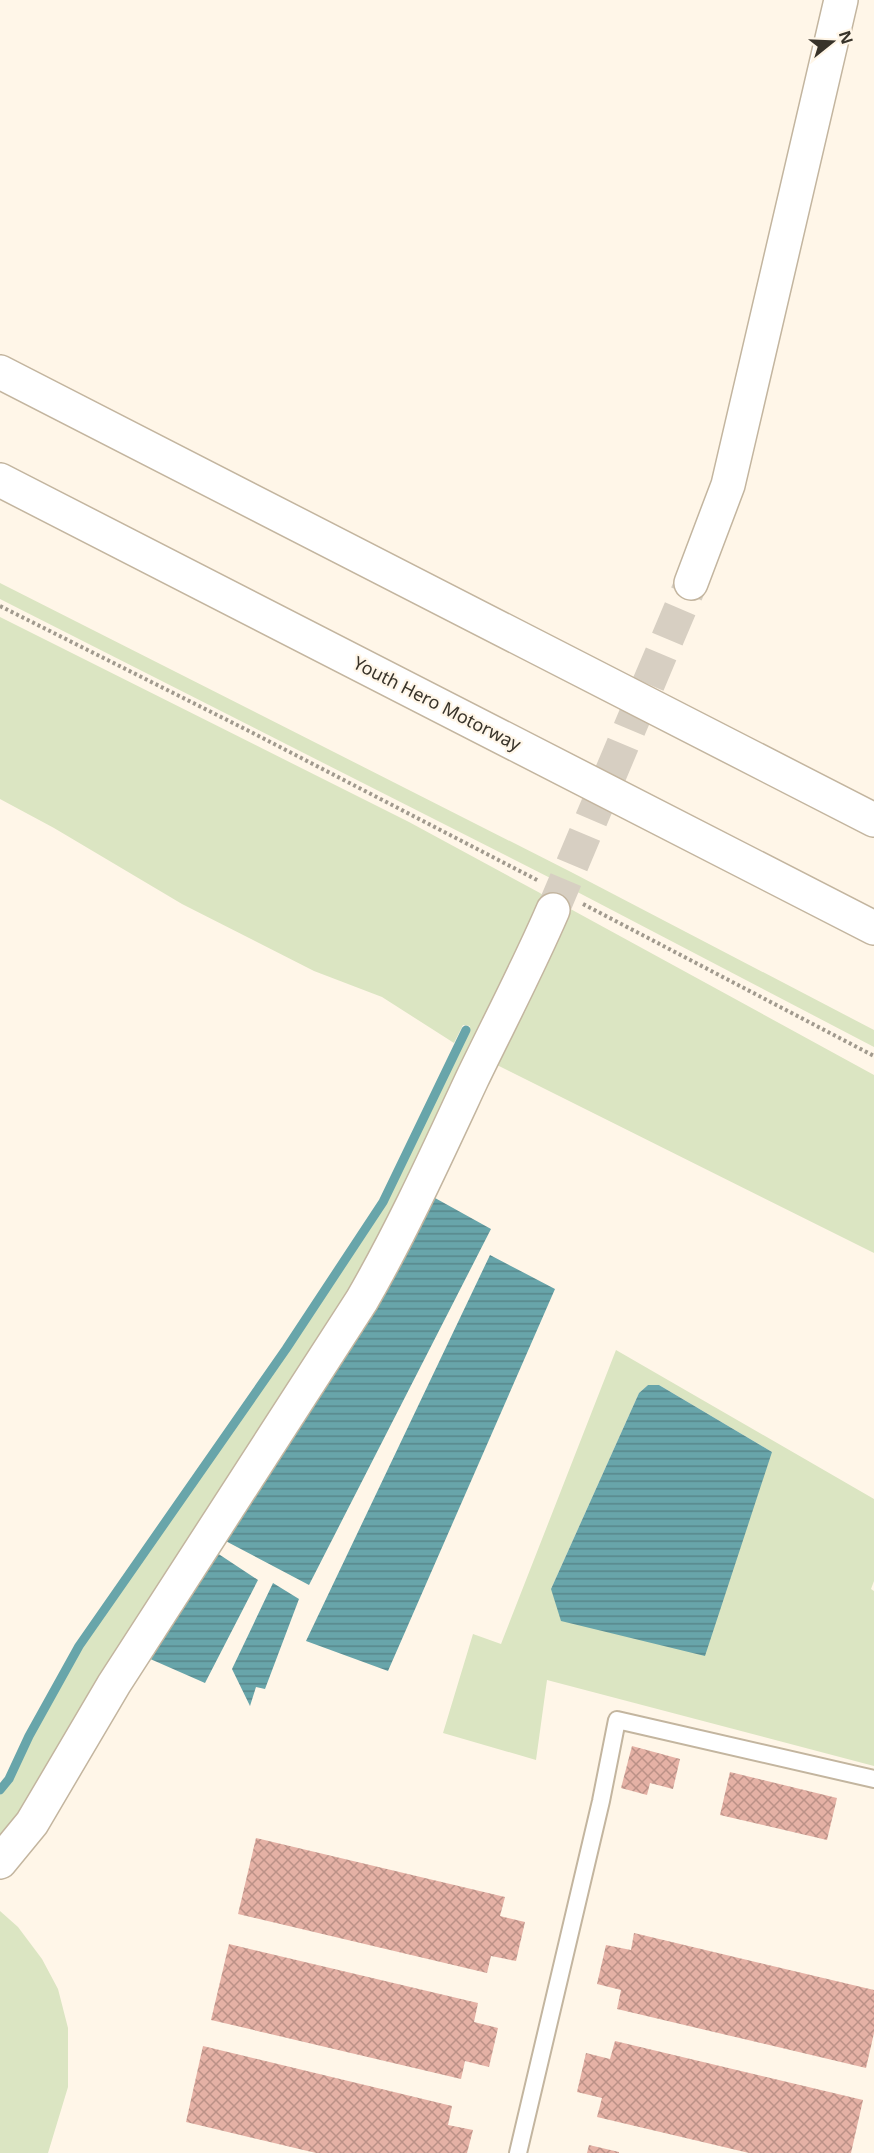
<svg xmlns="http://www.w3.org/2000/svg" width="874" height="2153" font-family="'Noto Sans',sans-serif">
<defs>
<pattern id="water-rules" width="6" height="5" patternUnits="userSpaceOnUse" patternTransform="scale(1.5)"><rect width="6" height="5" fill="#68a5aa"/><path d="M0 2.5h6" fill="none" stroke="#57878b"/></pattern>
<pattern id="building-cross-hatch" width="8" height="8" patternUnits="userSpaceOnUse" patternTransform="scale(1.5)"><rect width="8" height="8" fill="#e5b1a5"/><path d="M0 0l8 8M0 8l8-8" fill="none" stroke="#bb9187"/></pattern>
</defs>
<rect width="100%" height="100%" fill="#fff6e8"/>
<path fill="#dbe5c2" fill-rule="evenodd" d="M0,583L571,872L874,1030V1047L564,885L0,599Z
M0,617L409,822L540,893L554,903L392,1232L0,1854V1795L11,1781L32,1737L81,1648L288,1350L386,1203L469,1031L470,1026L463,1025L454,1043L382,997L314,971L182,904L54,828L0,799Z
M565,906L874,1075V1253L491,1062Z
M616,1350L874,1499V1581L871,1589L874,1591V1766L547,1680L536,1760L443,1733L473,1634L501,1644ZM648,1385H659L772,1452L551,1589L639,1393Z
M0,1911L18,1927L42,1959L58,1989L68,2028V2087L48,2153H0Z"/>
<path fill="url(#water-rules)" d="M426,1193L491,1229L309,1585L218,1537Z
M490,1255L555,1289L388,1671L306,1641Z
M648,1385H659L772,1452L705,1656L561,1621L551,1589L639,1393Z
M211,1549L258,1580L205,1683L148,1658Z
M273,1583L299,1599L265,1689L256,1687L250,1706L232,1669Z"/>
<g fill="none" stroke-linecap="round" stroke-linejoin="round">
<path stroke="#68a5aa" stroke-width="9" d="M0,1790L9,1779L29,1736L79,1646L286,1349L383,1202L466,1030"/>
</g>
<path fill="url(#building-cross-hatch)" d="M632,1746L680,1759L673,1789L650,1783L647,1795L621,1788Z
M730,1772L837,1798L827,1840L720,1815Z
M256,1838L505,1897L500,1916L525,1922L516,1961L491,1956L487,1973L238,1914Z
M634,1933L874,1990V2033L866,2068L617,2009L621,1990L597,1984L606,1945L631,1950Z
M229,1944L478,2003L474,2022L498,2028L489,2067L465,2061L461,2079L211,2020Z
M615,2041L863,2100L851,2153H749L597,2117L602,2098L577,2092L586,2053L610,2059Z
M203,2046L452,2106L448,2125L473,2130L467,2153H316L186,2122Z
M589,2145L619,2152V2153H587Z"/>
<g fill="none" stroke-linecap="round" stroke-linejoin="round">
<path stroke="#d7cfc2" stroke-width="33" stroke-dasharray="33 16" stroke-linecap="butt" d="M553,910L691,583"/>
<g stroke="#c3b59f" stroke-width="20">
<path id="lane" d="M518,2153L601,1801L617,1720L874,1779"/>
</g>
<g stroke="#c3b59f" stroke-width="36">
<path id="secondary" d="M691,583L728,485L841,0
M0,1862L32,1823L114,1684L362,1300C403,1229 437,1154 472,1079C499,1023 528,968 553,910"/>
</g>
<g stroke="#c3b59f" stroke-width="36">
<path id="highway" d="M0,372L874,820
M0,480L874,928"/>
</g>
<path stroke="#a19a8e" stroke-width="4" stroke-dasharray="3 3" stroke-linecap="butt" d="M0,606L251,732L539,881
M583,904L874,1056"/>
<use href="#lane" stroke="#fff" stroke-width="16"/>
<use href="#secondary" stroke="#fff" stroke-width="33"/>
<use href="#highway" stroke="#fff" stroke-width="33"/>
</g>
<g text-anchor="middle" stroke-width="4.5" stroke-linejoin="round" paint-order="stroke">
<g font-size="18" fill="#38332a" stroke="#fff6e8">
<text transform="translate(437 704) rotate(27)" y="6">Youth Hero Motorway</text>
</g>
</g>
<g transform="translate(832 42) rotate(72)" stroke="#fff6e8" stroke-width="4.5" paint-order="stroke">
<path d="M0-4.5L10 22L0 15L-10 22Z" fill="#38332a"/>
<text y="-9" font-size="16" font-weight="bold" text-anchor="middle" fill="#38332a">N</text>
</g>
</svg>
